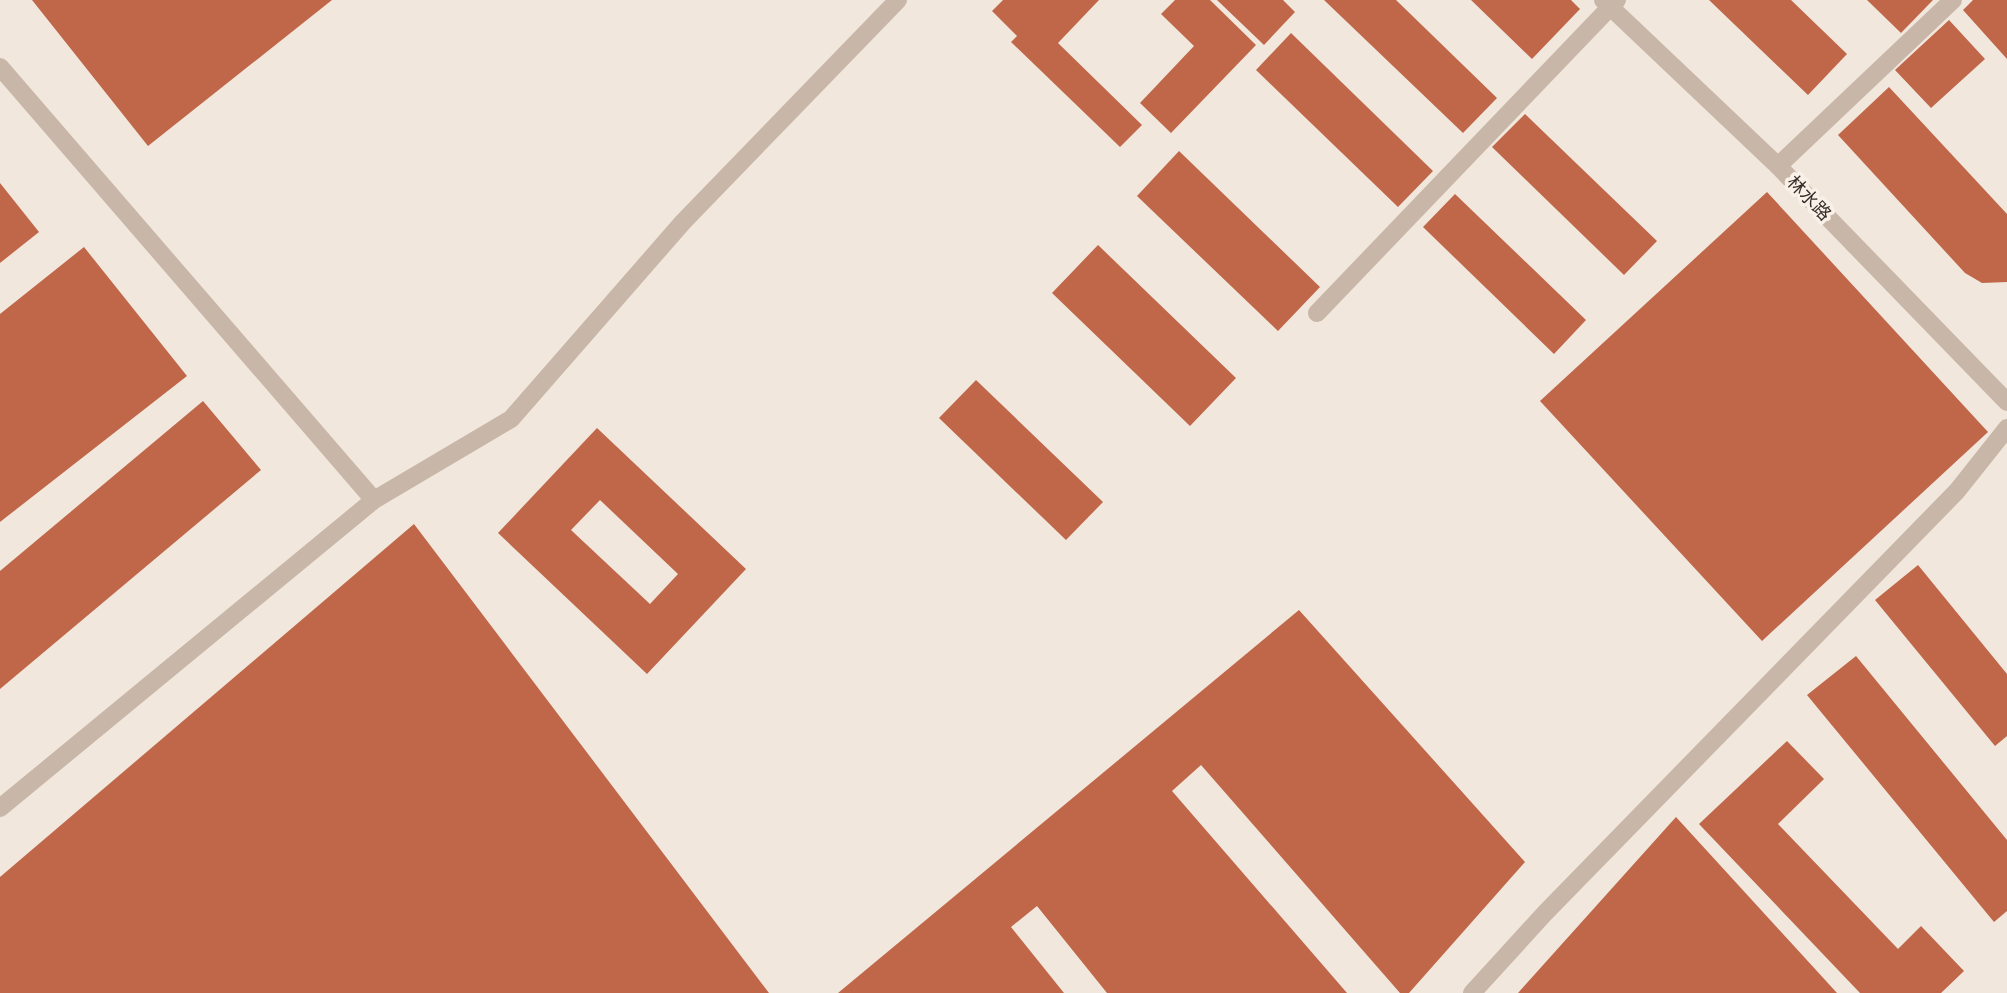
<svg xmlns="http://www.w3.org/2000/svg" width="2007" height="993" font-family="Ubuntu,'Noto Sans SC',sans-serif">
<rect width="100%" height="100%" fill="#f1e7dc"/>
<path fill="#c0674a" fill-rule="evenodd" d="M32,0H332L148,146Z
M1003,0H1099L1058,43L1142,125L1120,147L1011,42L1017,36L992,11Z
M1175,0H1210L1256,45L1171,133L1140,103L1194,46L1161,14Z
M1217,0H1283L1295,12L1264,45Z
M1324,0H1396L1497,98L1463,133Z
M1471,0H1571L1580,9L1532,59Z
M1709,0H1791L1847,54L1808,95Z
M1867,0H1933L1901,33Z
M1973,0H2007V59L1963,10Z
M1949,20L1985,59L1931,108L1895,70Z
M1291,33L1433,171L1398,207L1256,70Z
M1889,87L2007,214V282L1982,283L1965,273L1838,135Z
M1525,114L1657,241L1624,275L1492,147Z
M1179,151L1320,287L1278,331L1137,196Z
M0,183L39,232L0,263Z
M1767,192L1988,432L1762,641L1540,401Z
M1455,194L1586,320L1554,354L1423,227Z
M1098,245L1236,378L1190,426L1052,293Z
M84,247L187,376L0,522V314Z
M976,380L1103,502L1066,540L939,418Z
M203,401L261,470L0,689V571Z
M597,428L746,569L647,674L498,533ZM600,500L678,574L650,604L571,530Z
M414,524L769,993H0V877Z
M1918,565L2007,674V736L1995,746L1875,600Z
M1299,610L1525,862L1409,993H1400L1201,765L1172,791L1347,993H1107L1037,906L1011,927L1064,993H838Z
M1856,656L2007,840V911L1994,922L1807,695Z
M1787,741L1824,779L1778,824L1898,949L1921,926L1964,971L1941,993H1860L1699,824Z
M1676,817L1837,993H1518Z"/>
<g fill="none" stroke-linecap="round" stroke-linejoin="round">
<path stroke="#c8b7a8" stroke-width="18" d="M0,67L374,500
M1778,166L1953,0"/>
<path stroke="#c8b7a8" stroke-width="18" d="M1603,0L1778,166L2007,402
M1317,313L1617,0
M0,808L374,500L511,419L683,222L898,0
M1472,993L1545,913L1957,491L2007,428"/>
</g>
<g text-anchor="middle" stroke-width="7" stroke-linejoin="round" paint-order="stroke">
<g font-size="18" fill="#352c28" stroke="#f9f1e8">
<text transform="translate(1809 198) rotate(46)" y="6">林水路</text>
</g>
</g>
</svg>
